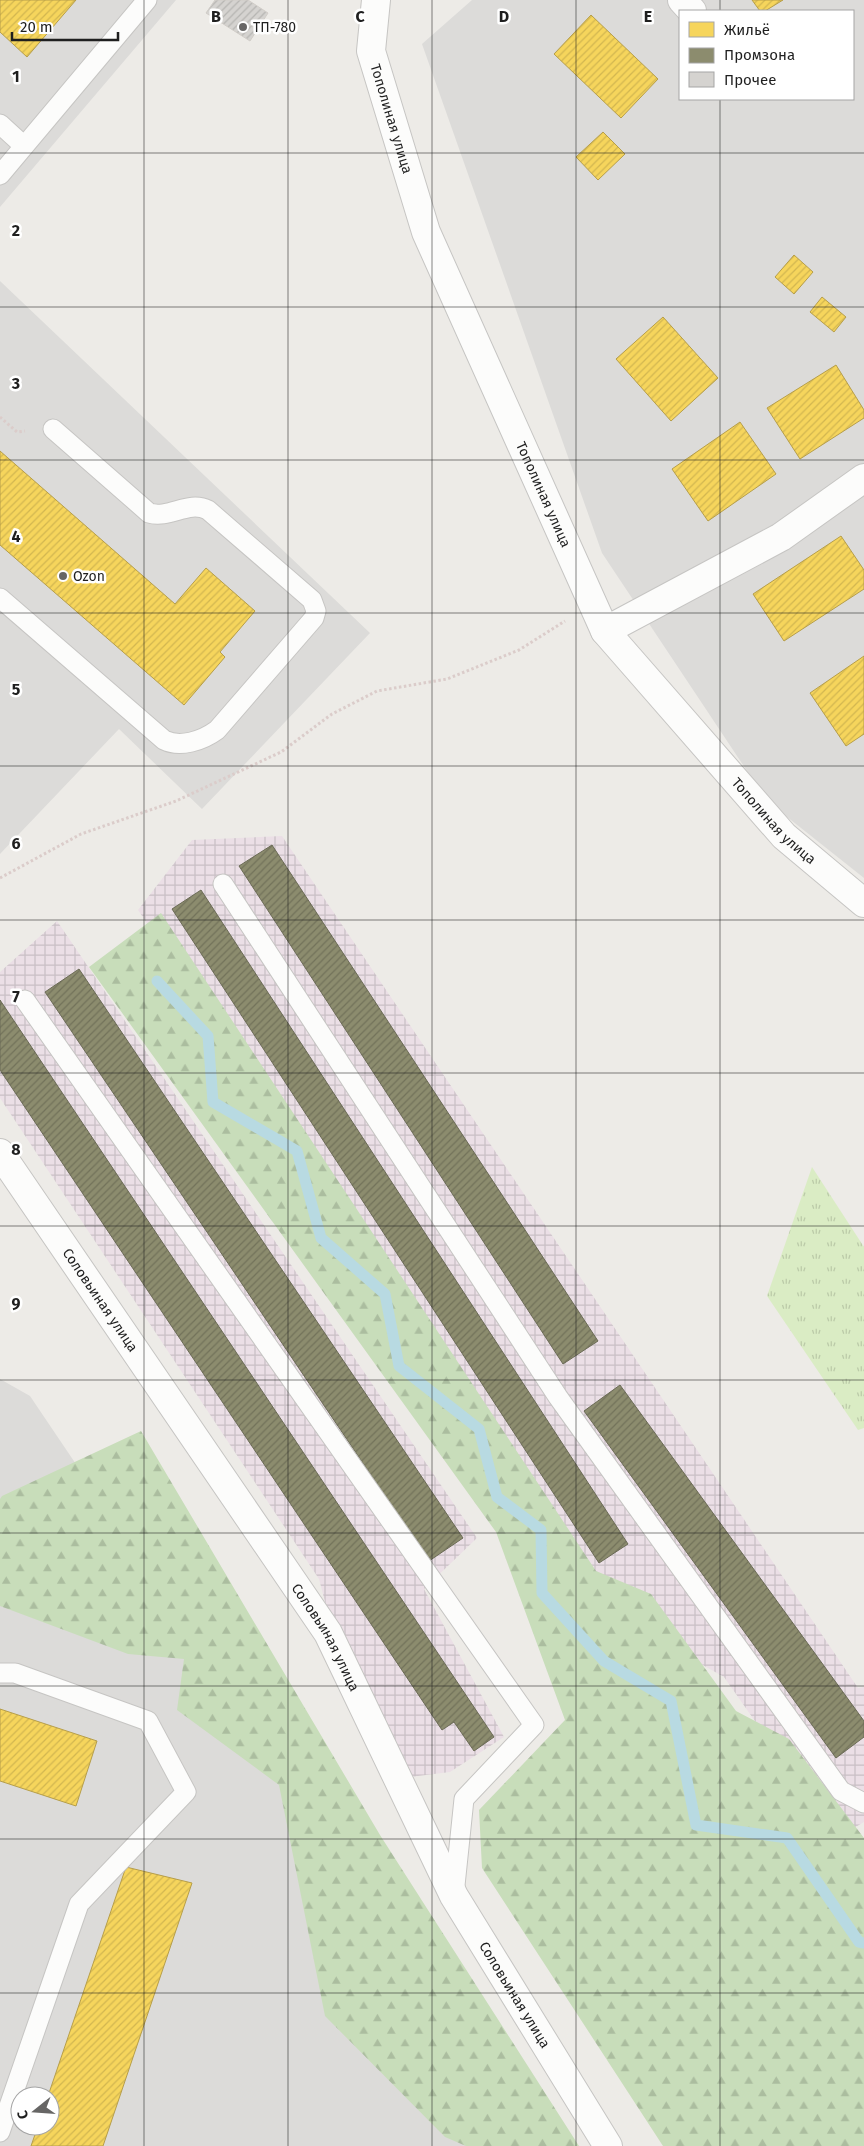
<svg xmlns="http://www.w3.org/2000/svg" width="864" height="2146" font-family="'Fira Sans',sans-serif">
<defs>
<pattern id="industrial-grid" width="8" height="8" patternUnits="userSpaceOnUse" patternTransform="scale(1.25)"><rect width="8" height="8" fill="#ebdfe6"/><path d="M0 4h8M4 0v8" fill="none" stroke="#c9bfc5"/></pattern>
<pattern id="grass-tufts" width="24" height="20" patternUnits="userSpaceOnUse" patternTransform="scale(1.25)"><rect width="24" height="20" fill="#daecc4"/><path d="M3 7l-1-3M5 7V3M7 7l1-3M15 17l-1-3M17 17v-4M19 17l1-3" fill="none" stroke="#bbcaa8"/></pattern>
<pattern id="forest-firs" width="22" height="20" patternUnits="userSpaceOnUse" patternTransform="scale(1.25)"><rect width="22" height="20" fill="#c8ddba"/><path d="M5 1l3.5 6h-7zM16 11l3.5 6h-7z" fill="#abbd9f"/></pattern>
<pattern id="homes-hatch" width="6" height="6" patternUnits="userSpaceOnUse" patternTransform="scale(1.25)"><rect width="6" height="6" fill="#f6d55c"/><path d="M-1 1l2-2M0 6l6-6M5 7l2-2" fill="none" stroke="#d2b650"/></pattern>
<pattern id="industry-hatch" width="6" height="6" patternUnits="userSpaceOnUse" patternTransform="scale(1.25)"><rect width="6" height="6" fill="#8c8c6e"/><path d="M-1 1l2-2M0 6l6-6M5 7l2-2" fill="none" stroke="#72725a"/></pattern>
<pattern id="building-hatch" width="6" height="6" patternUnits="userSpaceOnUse" patternTransform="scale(1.25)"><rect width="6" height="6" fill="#d5d3d0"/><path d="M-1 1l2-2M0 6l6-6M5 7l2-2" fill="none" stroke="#b6b5b2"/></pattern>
</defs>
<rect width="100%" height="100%" fill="#edebe7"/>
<path fill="#dcdbd9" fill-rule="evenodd" d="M0,0H176L0,207Z
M472,0H864V878L767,801L602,553L422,44ZM680,11H853V99H680Z
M0,281L370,633L202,809L119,729L0,854Z
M0,1379L30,1396L536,2146H0ZM20,2096H50V2126H20Z"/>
<path fill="url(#industrial-grid)" d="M282,836L858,1688L864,1687V1822L837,1838L724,1677L612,1614L138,910L192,840Z
M57,921L477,1538L424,1589L504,1737L450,1772L402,1778L348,1689L319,1579L0,1098V972Z"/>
<path fill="url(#grass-tufts)" d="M812,1167L864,1247V1428L858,1430L767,1296Z"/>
<path fill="url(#forest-firs)" d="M161,913L596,1571L651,1594L736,1711L789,1739L864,1838V2146H663L482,1868L479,1810L565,1720L496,1532L89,967Z
M141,1431L380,1835L579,2146H466L445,2137L325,2016L279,1785L177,1710L184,1659L128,1654L0,1606V1499L2,1496Z"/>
<path fill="url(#homes-hatch)" stroke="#b69e4a" d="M0,0H76L27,57L0,32Z
M752,0H783L765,11H760Z
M591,15L658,79L621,118L554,54Z
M603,132L625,154L598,180L576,157Z
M794,255L813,272L794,294L775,277Z
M822,297L846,317L834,332L810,312Z
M663,317L718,378L671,421L616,359Z
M836,365L864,410V418L800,459L767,408Z
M740,422L776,474L708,521L672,469Z
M0,451L175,604L206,568L255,611L220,652L225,657L184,705L0,545Z
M841,536L864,570V589L784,641L753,594Z
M864,656V734L846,746L810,693Z
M0,1709L97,1741L76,1806L0,1781Z
M126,1867L192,1883L103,2146H31L38,2126H50V2096H48Z"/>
<path fill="url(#industry-hatch)" stroke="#6b6b56" d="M272,845L598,1341L563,1364L239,866Z
M201,890L628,1544L599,1563L172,909Z
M79,969L463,1538L429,1561L45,992Z
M0,1000L494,1737L474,1751L454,1722L442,1730L0,1070Z
M620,1385L864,1721V1737L836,1758L584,1411Z"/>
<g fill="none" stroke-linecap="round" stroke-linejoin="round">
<path stroke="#b8dae2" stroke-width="11" d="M157,981L208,1036L213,1102L297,1151L321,1238L385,1294L399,1366L479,1429L497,1497L541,1530L542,1593L604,1661L671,1701L696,1825L787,1838L859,1942L864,1943"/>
</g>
<path fill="url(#building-hatch)" stroke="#d1cdc8" d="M215,0H248L268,13L250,41L206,13Z"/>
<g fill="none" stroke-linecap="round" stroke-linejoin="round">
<g stroke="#c6c5c3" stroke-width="21">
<path id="lane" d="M0,124L24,146
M0,175L147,0
M0,598L164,740C180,748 202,741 217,730L314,618L316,611L312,600L208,510C188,500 170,519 149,513L53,429
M223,884L558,1397L841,1791L864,1803
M25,1000L534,1725L464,1799L454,1895
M0,1673H15L148,1721L186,1792L79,1904L0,2132"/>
</g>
<g stroke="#c6c5c3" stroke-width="30">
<g id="street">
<path id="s1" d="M376,0L371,51L426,232L605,631L784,836L864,903"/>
<path d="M682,0L692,11"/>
<path d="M605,631L781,537L864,478"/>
<path id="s2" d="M0,1153L328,1633L454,1896L608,2146"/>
</g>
</g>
<path stroke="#dbccca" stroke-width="3" stroke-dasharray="2.5 2.5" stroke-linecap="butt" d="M0,417L17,432L25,431
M0,878L81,834L176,801L281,752L332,714L377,691L447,679L519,650L565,621"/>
<use href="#lane" stroke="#fcfcfb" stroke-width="19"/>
<use href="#street" stroke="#fcfcfb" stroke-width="28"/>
</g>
<path fill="none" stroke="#1f1f1f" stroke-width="1" stroke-opacity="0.55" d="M144,0V2146M288,0V2146M432,0V2146M576,0V2146M720,0V11M720,99V2146M0,153H864M0,307H864M0,460H864M0,613H864M0,766H864M0,920H864M0,1073H864M0,1226H864M0,1380H864M0,1533H864M0,1686H864M0,1839H864M0,1993H864"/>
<g fill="#676665" stroke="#fff" stroke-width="2">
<circle cx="243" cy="27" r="5"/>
<circle cx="63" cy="576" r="5"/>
</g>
<g text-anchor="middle" stroke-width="5" stroke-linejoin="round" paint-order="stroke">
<g font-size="14" fill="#1f1f1f" stroke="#fff" text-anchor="start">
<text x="253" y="32">ТП-780</text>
<text x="73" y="581">Ozon</text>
</g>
<g font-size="14" fill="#1f1f1f" stroke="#fff">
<text dy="5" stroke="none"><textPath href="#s1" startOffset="122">Тополиная улица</textPath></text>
<text dy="5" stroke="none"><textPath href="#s1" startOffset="528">Тополиная улица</textPath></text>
<text dy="5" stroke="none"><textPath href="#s1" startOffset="932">Тополиная улица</textPath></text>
<text dy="5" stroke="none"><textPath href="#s2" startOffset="178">Соловьиная улица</textPath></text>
<text dy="5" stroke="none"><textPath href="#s2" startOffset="584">Соловьиная улица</textPath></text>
<text dy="5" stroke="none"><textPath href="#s2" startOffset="989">Соловьиная улица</textPath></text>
</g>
</g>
<g font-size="16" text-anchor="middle" font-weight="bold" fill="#1f1f1f" stroke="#fff" stroke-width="5" stroke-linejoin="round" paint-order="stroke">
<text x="216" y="22">B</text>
<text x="360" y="22">C</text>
<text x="504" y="22">D</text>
<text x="648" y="22">E</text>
<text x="16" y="82">1</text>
<text x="16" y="236">2</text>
<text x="16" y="389">3</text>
<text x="16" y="542">4</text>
<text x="16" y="695">5</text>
<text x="16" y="849">6</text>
<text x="16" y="1002">7</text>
<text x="16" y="1155">8</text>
<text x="16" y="1309">9</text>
</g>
<rect x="679" y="10" width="175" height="90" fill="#ffffff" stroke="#a5a5a5"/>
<rect x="689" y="22" width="25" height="15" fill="#f6d55c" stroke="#a5a5a5"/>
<text x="724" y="35" font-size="15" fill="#1f1f1f">Жильё</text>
<rect x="689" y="48" width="25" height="15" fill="#8c8c6e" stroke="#a5a5a5"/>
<text x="724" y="60" font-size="15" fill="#1f1f1f">Промзона</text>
<rect x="689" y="72" width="25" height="15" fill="#d5d3d0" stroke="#a5a5a5"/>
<text x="724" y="85" font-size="15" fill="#1f1f1f">Прочее</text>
<g transform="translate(35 2111) rotate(253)"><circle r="24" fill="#ffffff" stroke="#a5a5a5"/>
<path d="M0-4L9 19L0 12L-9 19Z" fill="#676665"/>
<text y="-8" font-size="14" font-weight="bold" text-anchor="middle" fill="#1f1f1f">С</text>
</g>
<path d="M12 32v8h106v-8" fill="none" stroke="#1f1f1f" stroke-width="2.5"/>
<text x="20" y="32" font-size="15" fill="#1f1f1f" stroke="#ffffff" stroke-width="4" paint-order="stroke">20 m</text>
</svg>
